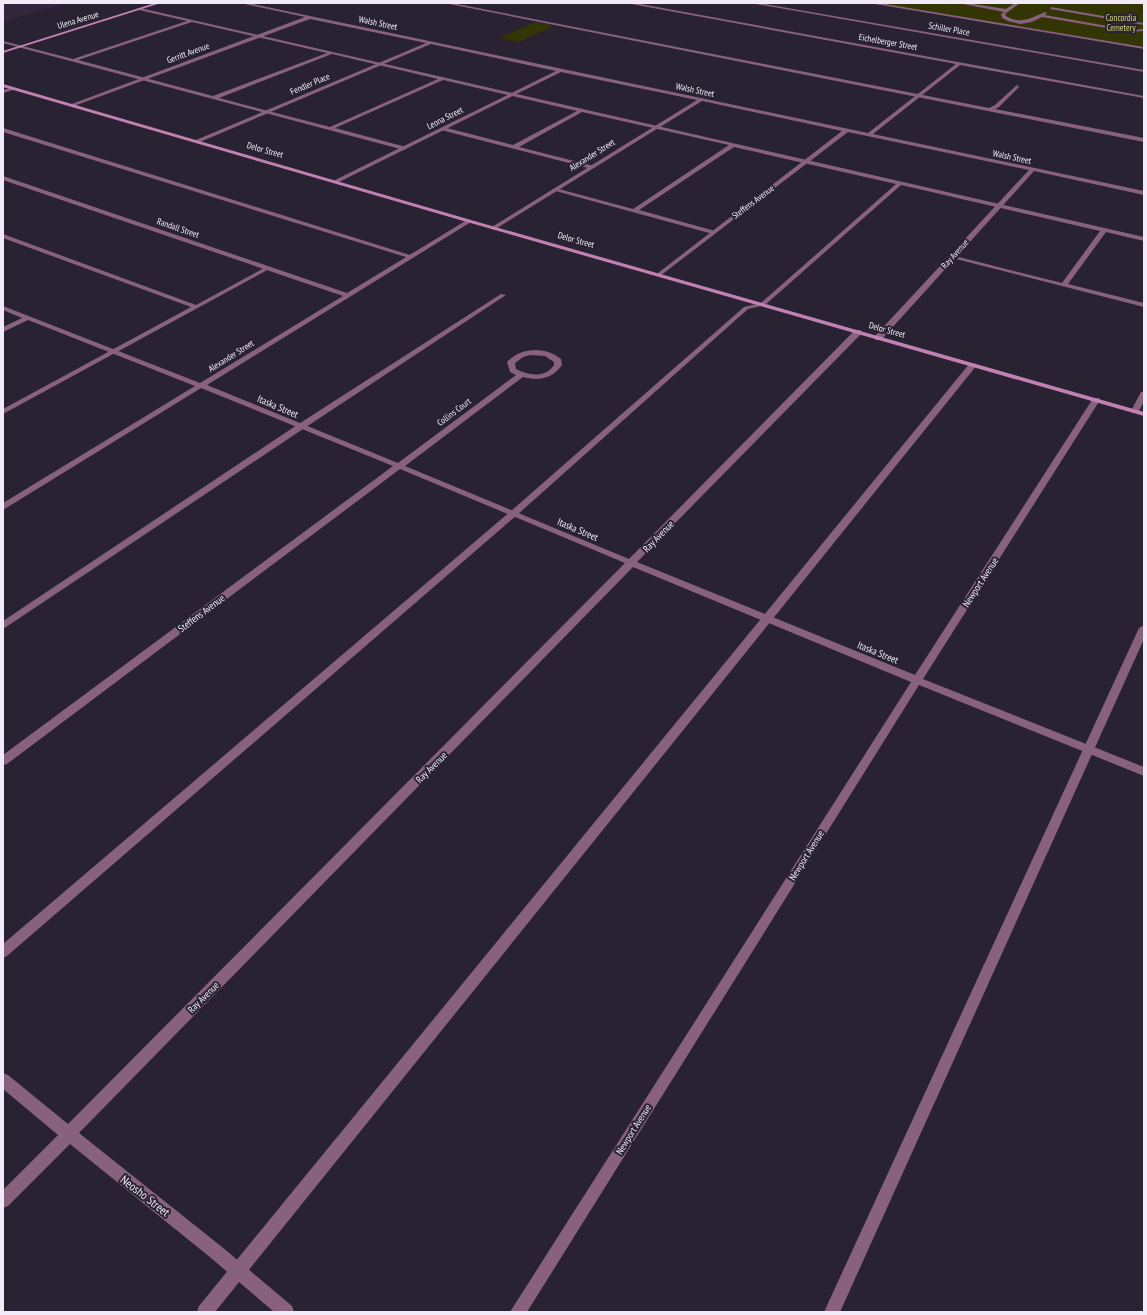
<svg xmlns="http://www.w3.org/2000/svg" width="1147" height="1315" font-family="'PT Sans Narrow',sans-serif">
<rect width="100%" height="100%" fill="#292232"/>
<path fill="#31273d" d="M3,3H66L3,22Z"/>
<path fill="#343504" d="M877,3H1144V47Z
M535,22L554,26L519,42L499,38Z"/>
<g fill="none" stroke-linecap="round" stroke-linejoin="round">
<path fill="#88617f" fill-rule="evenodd" d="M444,3H452L989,108L995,105L1017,85L1019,87L999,107L995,109L1144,138V142Z
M869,3H879L1144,47V49Z
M958,3H967L1006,9L1015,3H1020L1005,14L1006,16C1021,25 1031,18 1045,12L1047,13L1045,15L1130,30L1144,29V31L1130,32L1042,17L1032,22L1020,24L1008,21L1002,18L1001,14L1004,12Z
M1051,7L1144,23V25L1050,9Z
M140,8L1144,237V241L1106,232L1068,284L1144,303V307L948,257L951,255L1062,283L1100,231L901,185L765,305L748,309L517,515L7,956L3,958V944L511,511L744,307L761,303L896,184L734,147L639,210L715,231V233L713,234L552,190L555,188L633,209L729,145L582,112L519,147L594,166L595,167L592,169L441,130V128L443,127L513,145L577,111L443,80L335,128L406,147V149L404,150L3,43V41L73,59L187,21L139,10ZM192,22L327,53L213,96L78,60ZM332,54L438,79L330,127L219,98Z
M3,128L413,256L414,257L409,258L3,132Z
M3,234L196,305L266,267L271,268L3,414V409L191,307L3,238Z
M501,294L506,295L303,429L3,629V621L297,425Z
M970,363H973L977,365L215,1312H197L199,1306Z
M1144,625V639L840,1312H824L1139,628Z"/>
<path fill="#88617f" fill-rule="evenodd" d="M240,3H248L868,133L956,64L626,3H635L1144,96V98L960,65L873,134L1144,191V195L1034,171L881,340H875V336L1029,170L848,132L660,276L658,275V273L842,131L702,101L494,230L491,228L492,227L697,100L561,72L339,182H335V180L556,71L431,44L200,142H196V140L426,43L310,19L74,106L69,105L305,17Z
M750,3H759L1144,70V72Z
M14,87L16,89L3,93V90Z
M3,176L347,293L467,220H471V222L207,385L398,463L516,375L510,372L507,362C521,347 545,346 561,359L562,365C552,379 539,381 523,377L405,466L629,559L855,330H861V334L637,562L915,675L1092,400L1096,398H1099L1100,400L923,679L1144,767V776L919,685L527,1312H510L911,682L633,567L79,1133L222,1247L292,1306L294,1312H274L211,1258L70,1144L8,1206L3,1208V1190L58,1135L3,1089V1073L8,1075L68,1124L625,563L400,469L7,764L3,765V755L393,466L201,388L3,510V503L195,386L28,320L3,332V327L22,318L3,310V306L200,383L343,296L3,180ZM530,355L545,356L554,362V365C546,378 529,376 516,369L515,363L523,357Z
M1141,392H1144V401L1138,413H1132L1131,411Z"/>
<path fill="#c181b2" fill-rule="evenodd" d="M155,3H161L3,53V51Z
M3,84L471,220L1144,412V416L467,222L3,87Z"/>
</g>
<g text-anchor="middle" stroke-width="4" stroke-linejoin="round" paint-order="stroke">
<g font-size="9" fill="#d1d576" stroke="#292232">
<text x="1121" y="21">Concordia<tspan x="1121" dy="10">Cemetery</tspan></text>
</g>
<g font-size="9" fill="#f0ebf6" stroke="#292232">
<text transform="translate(78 20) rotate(-17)" y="3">Ulena Avenue</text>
<text transform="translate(378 23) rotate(12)" y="3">Walsh Street</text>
<text transform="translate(949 29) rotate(10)" y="3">Schiller Place</text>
<text transform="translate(888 42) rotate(10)" y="3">Eichelberger Street</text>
<text transform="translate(188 53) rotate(-20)" y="3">Gerritt Avenue</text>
<text transform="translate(310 84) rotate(-23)" y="3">Fendler Place</text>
<text transform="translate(695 90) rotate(12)" y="3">Walsh Street</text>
<text transform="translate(445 118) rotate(-27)" y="3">Leona Street</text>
<text transform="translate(265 150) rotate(16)" y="3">Delor Street</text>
<text transform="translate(592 155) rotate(-32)" y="3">Alexander Street</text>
<text transform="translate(1012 157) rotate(12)" y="3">Walsh Street</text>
<text transform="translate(753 202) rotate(-37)" y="3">Steffens Avenue</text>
<text transform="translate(178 228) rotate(19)" y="3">Randall Street</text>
<text transform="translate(576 240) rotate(16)" y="3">Delor Street</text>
<text transform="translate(955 254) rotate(-48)" y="3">Ray Avenue</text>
<text transform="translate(887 330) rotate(16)" y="3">Delor Street</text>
<text transform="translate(231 356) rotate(-32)" y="3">Alexander Street</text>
<text transform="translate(454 412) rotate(-37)" y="3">Collins Court</text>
</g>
<g font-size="10" fill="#f0ebf6" stroke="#292232">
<text transform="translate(278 406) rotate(23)" y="4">Itaska Street</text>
<text transform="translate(578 529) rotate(23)" y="4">Itaska Street</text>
<text transform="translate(658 536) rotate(-46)" y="4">Ray Avenue</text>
<text transform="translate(980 582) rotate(-57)" y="4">Newport Avenue</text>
<text transform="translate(201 613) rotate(-37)" y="4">Steffens Avenue</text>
<text transform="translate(878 652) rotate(22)" y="4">Itaska Street</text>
<text transform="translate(431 767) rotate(-45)" y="4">Ray Avenue</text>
<text transform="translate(806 855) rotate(-58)" y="4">Newport Avenue</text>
<text transform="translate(203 997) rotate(-45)" y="4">Ray Avenue</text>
<text transform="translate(633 1129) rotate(-58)" y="4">Newport Avenue</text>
</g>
<g font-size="12" fill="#f0ebf6" stroke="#292232">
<text transform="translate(145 1196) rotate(38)" y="4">Neosho Street</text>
</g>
</g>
<rect width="1147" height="1315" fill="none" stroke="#f0ebf6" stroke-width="8"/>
</svg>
